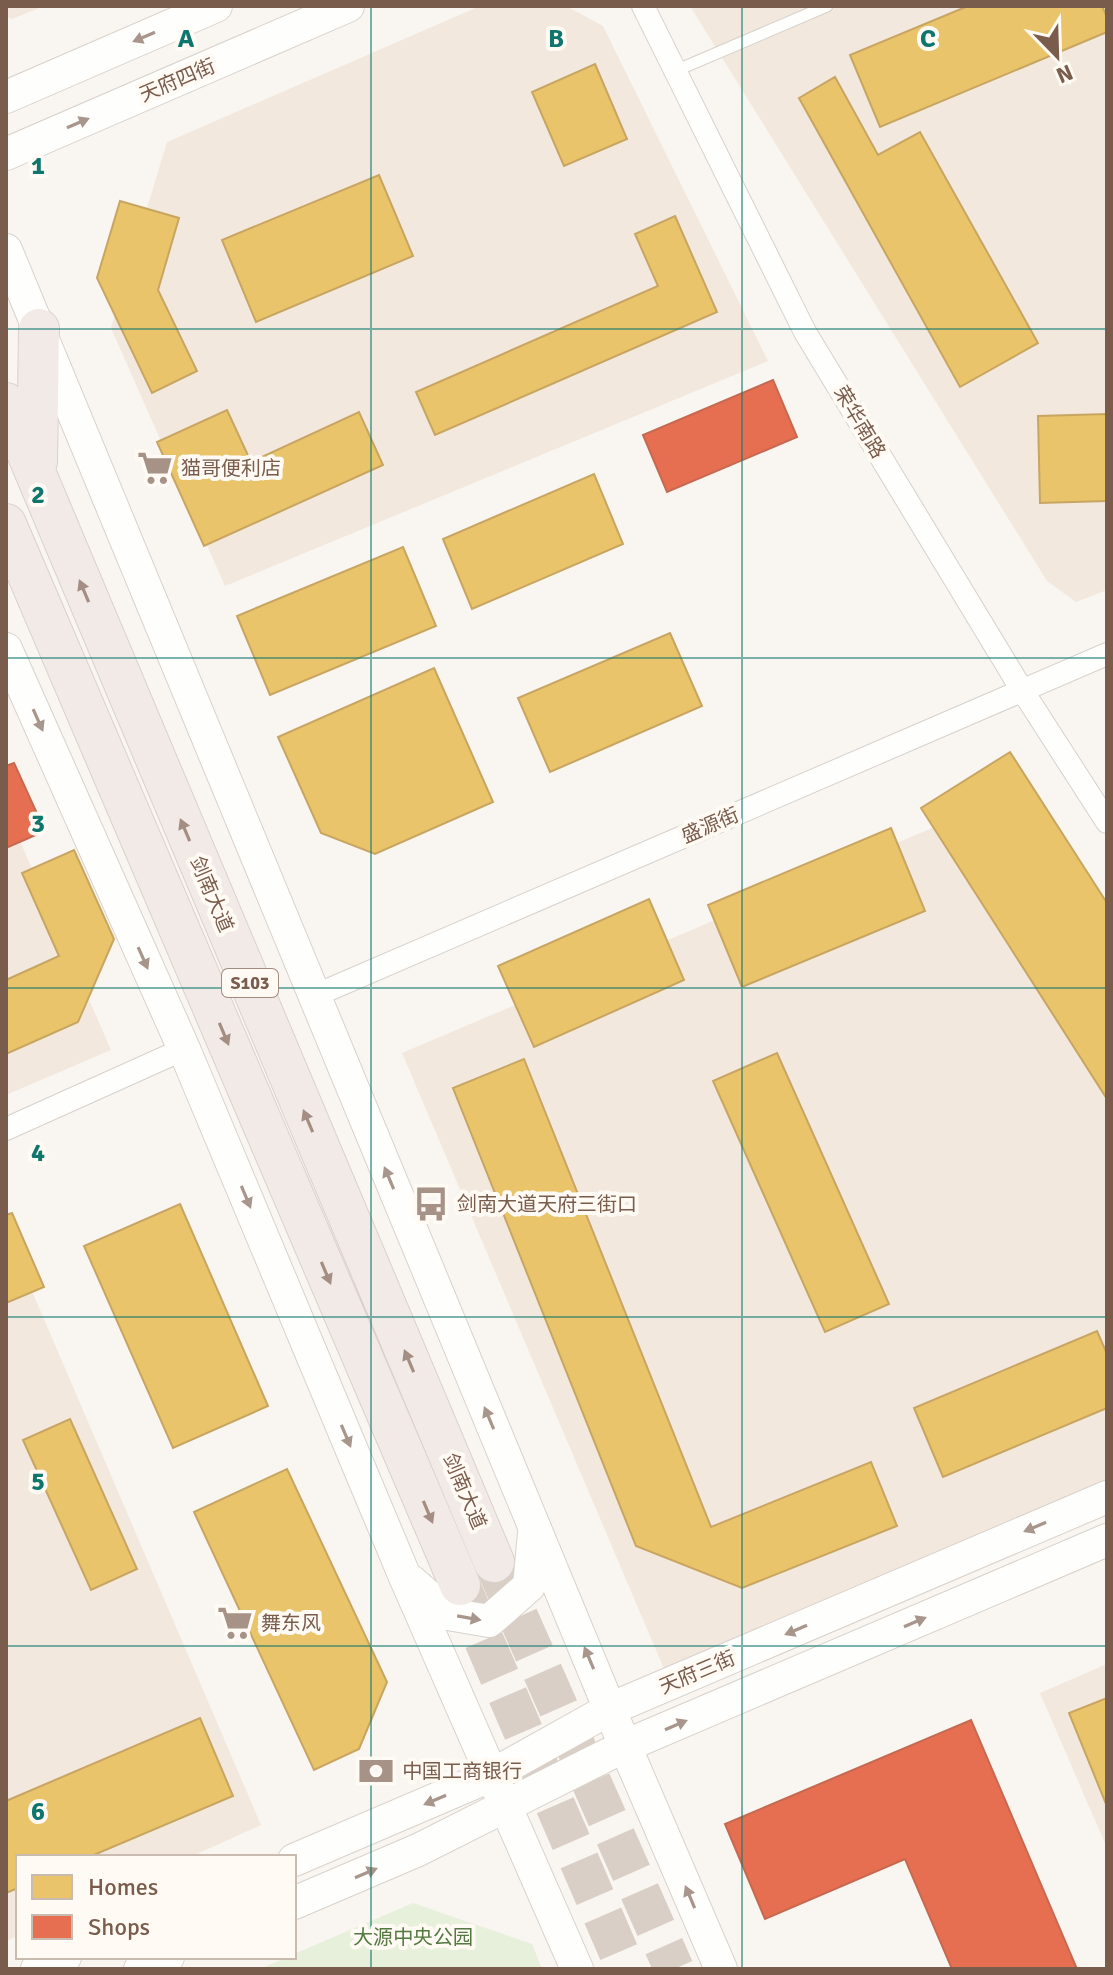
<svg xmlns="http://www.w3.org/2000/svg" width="1113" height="1975" font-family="Signika,'Noto Sans SC',sans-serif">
<rect width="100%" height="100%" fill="#f9f5f0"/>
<path fill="#f2e8de" d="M6,6H44L12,19L6,16Z
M480,6H566L603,26L768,361L225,586L111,328L167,142Z
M690,6H1107V590L1076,602L1047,581Z
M1005,797L1107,946V1500L673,1690L402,1053Z
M6,809L111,1050L6,1095Z
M13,1247L261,1825L190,1857H18V1936L6,1941V1250Z
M1107,1664V1848L1040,1693Z"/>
<path fill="#e7f0db" d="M413,1903L532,1944L542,1969H260L288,1957H294V1954Z"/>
<path fill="#e9c46a" stroke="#c8a561" stroke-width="2" d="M968,6H1102L1107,17V32L880,127L850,55Z
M595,64L627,139L564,166L532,92Z
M835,77L878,155L920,132L1038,343L960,387L799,98Z
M379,175L413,256L256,322L222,240Z
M120,201L179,218L158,290L197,371L152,393L97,278Z
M675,216L717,312L435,435L416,392L658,286L635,234Z
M227,410L251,462L359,412L383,465L204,546L157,442Z
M1107,414V501L1040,503L1038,416Z
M594,474L623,544L472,609L443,539Z
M403,547L436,626L270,695L237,616Z
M670,633L702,706L550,772L518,698Z
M434,668L493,802L375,854L321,833L278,737Z
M1010,752L1107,903V1099L921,808Z
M891,828L925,911L742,987L708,905Z
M74,850L114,939L78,1022L6,1054V980L59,956L22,873Z
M649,899L684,980L534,1047L498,966Z
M777,1053L889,1304L825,1332L713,1081Z
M524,1059L711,1527L871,1462L897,1526L742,1588L636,1546L453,1088Z
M180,1204L268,1406L173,1448L84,1246Z
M12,1213L44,1287L6,1303V1215Z
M1097,1331L1107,1354V1408L943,1477L914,1408Z
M70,1419L137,1569L91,1590L23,1440Z
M287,1469L387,1682L359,1749L314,1770L194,1512Z
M1107,1698V1803L1106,1804L1069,1713Z
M200,1718L233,1796L89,1857H18V1888L6,1893V1801Z"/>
<path fill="#e76f51" stroke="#c66950" stroke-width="2" d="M773,380L797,437L667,492L643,435Z
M14,763L45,831L6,848V766Z
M971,1720L1077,1969H952L905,1859L765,1919L725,1824Z"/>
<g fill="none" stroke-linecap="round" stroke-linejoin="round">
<path stroke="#d9cfc7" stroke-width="40" stroke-dasharray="40 20" stroke-linecap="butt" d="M494,1562L674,1969
M460,1585L626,1969"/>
<g stroke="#d7d1cb" stroke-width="13">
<path id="lane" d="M675,71L827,6"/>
</g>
<g stroke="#d7d1cb" stroke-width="24">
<path id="street" d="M643,6L805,332L1022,690L1107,822
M314,996L1107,654
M6,1129L184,1049"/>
</g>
<g stroke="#d9d2cb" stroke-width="34">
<path id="secondary" d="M6,97L216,6
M6,154L348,6
M6,250L625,1746L721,1969
M6,649L184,1049L405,1577L577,1969
M411,1581L448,1614L489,1621L529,1586L534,1533
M294,1860L490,1776L610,1709L1107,1497
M294,1903L418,1850L625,1746L1107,1540
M37,1969L65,1957
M140,1969L168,1957"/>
</g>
<g stroke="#dad1cc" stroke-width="42">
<path id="highway" d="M6,403L494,1562
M37,462L39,329
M6,524L460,1585"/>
</g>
<use href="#lane" stroke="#fefefd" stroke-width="11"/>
<use href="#street" stroke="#fefefd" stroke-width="22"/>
<use href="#secondary" stroke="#fefefd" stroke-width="32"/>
<use href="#highway" stroke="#f2eae7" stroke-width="40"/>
</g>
<defs><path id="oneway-solid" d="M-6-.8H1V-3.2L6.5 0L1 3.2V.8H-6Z" transform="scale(2)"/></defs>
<g fill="#a8958b">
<use href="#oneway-solid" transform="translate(144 37) rotate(157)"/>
<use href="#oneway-solid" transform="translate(78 123) rotate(-23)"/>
<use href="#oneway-solid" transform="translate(38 720) rotate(66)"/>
<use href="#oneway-solid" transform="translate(143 958) rotate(66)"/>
<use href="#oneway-solid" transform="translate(389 1178) rotate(-113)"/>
<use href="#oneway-solid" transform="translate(246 1197) rotate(67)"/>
<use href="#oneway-solid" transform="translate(489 1418) rotate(-113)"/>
<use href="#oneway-solid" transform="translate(346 1436) rotate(67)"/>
<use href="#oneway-solid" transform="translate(1035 1527) rotate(157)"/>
<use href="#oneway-solid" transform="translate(469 1618) rotate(10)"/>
<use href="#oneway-solid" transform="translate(915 1622) rotate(-23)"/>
<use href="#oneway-solid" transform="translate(796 1630) rotate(157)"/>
<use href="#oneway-solid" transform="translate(589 1658) rotate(-113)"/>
<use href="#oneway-solid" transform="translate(676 1725) rotate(-23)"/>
<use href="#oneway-solid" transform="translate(435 1800) rotate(157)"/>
<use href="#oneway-solid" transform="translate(366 1873) rotate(-23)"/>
<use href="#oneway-solid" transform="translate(690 1897) rotate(-113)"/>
</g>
<g fill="#a48e83">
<use href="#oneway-solid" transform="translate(84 591) rotate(-113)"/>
<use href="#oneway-solid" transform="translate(185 830) rotate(-113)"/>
<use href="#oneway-solid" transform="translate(224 1034) rotate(67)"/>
<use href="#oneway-solid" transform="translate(308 1121) rotate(-113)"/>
<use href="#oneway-solid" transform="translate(326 1273) rotate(67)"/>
<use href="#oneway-solid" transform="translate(409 1361) rotate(-113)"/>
<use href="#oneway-solid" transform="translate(428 1512) rotate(67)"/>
</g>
<path fill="none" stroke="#0f766e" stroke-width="2" stroke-opacity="0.55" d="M371,6V1969M742,6V1969M6,329H1107M6,658H1107M6,988H1107M6,1317H1107M6,1646H1107"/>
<defs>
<g id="supermarket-bare" transform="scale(2.76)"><path d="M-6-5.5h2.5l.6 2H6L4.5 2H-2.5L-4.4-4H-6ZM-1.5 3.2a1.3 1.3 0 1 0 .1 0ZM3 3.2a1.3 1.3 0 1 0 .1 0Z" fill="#a69286" stroke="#fffaf3" stroke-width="2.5" paint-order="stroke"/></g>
<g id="bus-bare" transform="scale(2.76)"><path d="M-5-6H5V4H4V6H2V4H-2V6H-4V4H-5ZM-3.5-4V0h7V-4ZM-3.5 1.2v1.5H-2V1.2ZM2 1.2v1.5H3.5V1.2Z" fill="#a69286" stroke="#fffaf3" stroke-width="2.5" paint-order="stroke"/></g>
<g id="bank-bare" transform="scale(2.76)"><path d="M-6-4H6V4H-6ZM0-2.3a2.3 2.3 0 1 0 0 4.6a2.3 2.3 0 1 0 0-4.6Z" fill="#a69286" stroke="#fffaf3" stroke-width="2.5" paint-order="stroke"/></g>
</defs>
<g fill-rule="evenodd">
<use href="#supermarket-bare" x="155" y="468"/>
<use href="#bus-bare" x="431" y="1204"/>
<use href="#supermarket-bare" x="235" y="1623"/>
<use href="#bank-bare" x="376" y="1771"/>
</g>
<g text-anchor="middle" stroke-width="8" stroke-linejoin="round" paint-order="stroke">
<rect fill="#fffaf3" stroke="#a28b7f" stroke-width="2" x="222" y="969" width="56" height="28" rx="6"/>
<g font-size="18" font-weight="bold" fill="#7a5c4d">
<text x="250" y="989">S103</text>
</g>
<g font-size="20" fill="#7a5c4d" stroke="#fffaf3">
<text transform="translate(177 80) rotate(-23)" y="7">天府四街</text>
<text transform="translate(860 422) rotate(59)" y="7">荣华南路</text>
<text transform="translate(710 825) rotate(-23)" y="7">盛源街</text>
<text transform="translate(212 894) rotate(67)" y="7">剑南大道</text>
<text transform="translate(465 1491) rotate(67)" y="7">剑南大道</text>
<text transform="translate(697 1672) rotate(-23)" y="7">天府三街</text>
</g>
<g font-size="20" fill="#7a5c4d" stroke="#fffaf3" text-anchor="start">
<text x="181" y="475">猫哥便利店</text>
<text x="457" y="1211">剑南大道天府三街口</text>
<text x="261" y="1630">舞东风</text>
<text x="402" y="1778">中国工商银行</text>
</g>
<g font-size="20" fill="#537a41" stroke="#fffaf3">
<text x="413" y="1944">大源中央公园</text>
</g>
</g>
<g font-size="26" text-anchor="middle" font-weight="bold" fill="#0f766e" stroke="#fffaf3" stroke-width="8" stroke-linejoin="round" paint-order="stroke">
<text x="186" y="47">A</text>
<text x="556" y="47">B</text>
<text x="928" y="47">C</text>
<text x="38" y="174">1</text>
<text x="38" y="503">2</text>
<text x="38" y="832">3</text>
<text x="38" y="1161">4</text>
<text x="38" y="1490">5</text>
<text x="38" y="1820">6</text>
</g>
<rect width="1113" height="1975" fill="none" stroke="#7a5c4d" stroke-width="16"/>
<rect x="16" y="1855" width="280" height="104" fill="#fffaf3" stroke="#cabbb1" stroke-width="2"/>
<rect x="32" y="1875" width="40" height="24" fill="#e9c46a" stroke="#cabbb1" stroke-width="2"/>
<text x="88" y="1895" font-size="24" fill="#7a5c4d">Homes</text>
<rect x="32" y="1915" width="40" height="24" fill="#e76f51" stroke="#cabbb1" stroke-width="2"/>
<text x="88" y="1935" font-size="24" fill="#7a5c4d">Shops</text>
<g transform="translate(1057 56) rotate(157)" stroke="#fffaf3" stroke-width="6" paint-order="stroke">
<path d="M0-6L14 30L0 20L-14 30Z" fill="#7a5c4d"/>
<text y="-12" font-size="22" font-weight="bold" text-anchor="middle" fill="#7a5c4d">N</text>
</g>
</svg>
